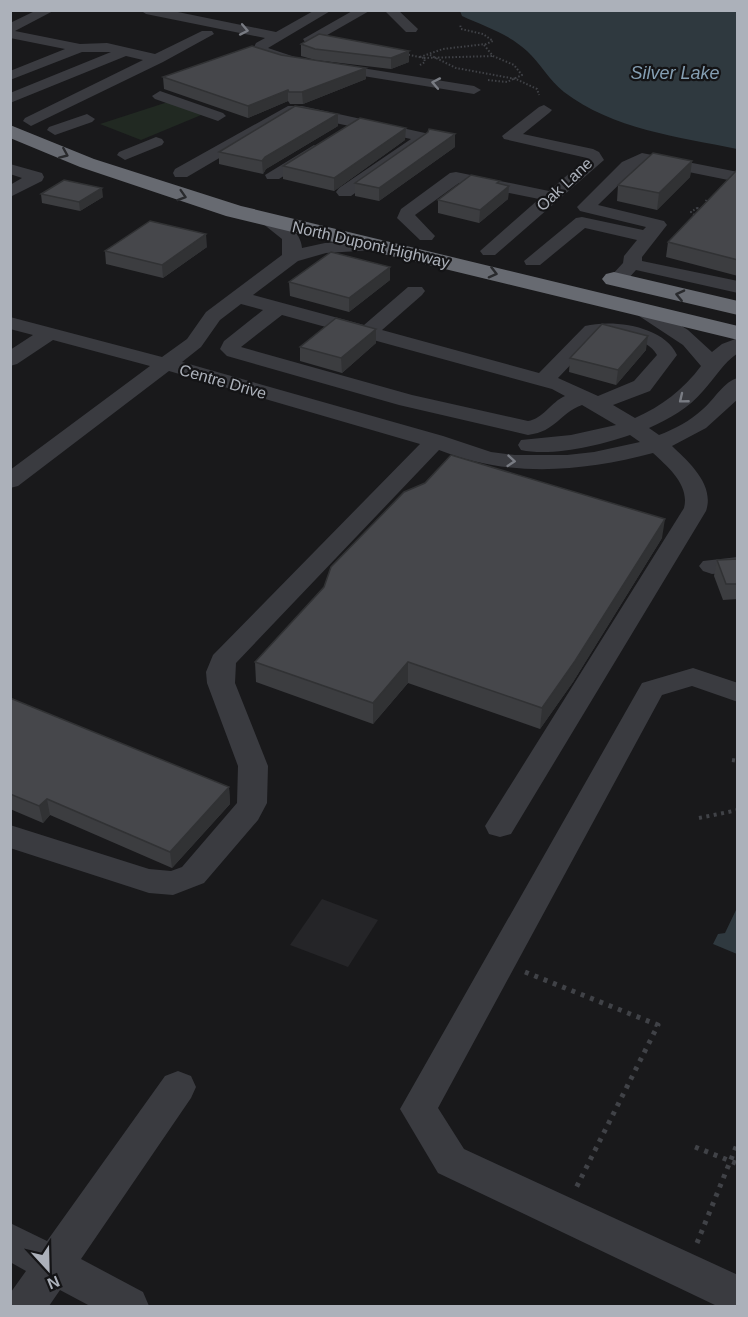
<svg xmlns="http://www.w3.org/2000/svg" width="748" height="1317" font-family="Helvetica,sans-serif">
<rect width="100%" height="100%" fill="#19191b"/>
<path fill="#252528" d="M322,899L378,920L348,967L290,945Z"/>
<path fill="#212922" d="M171,101L206,113L141,140L100,124Z"/>
<path fill="#2f393f" d="M460,11H737V149C679,137 612,129 564,92C549,80 540,63 527,51C509,34 484,26 462,16Z
M737,908V954L713,944L718,934L725,933Z"/>
<g fill="none" stroke-linecap="round" stroke-linejoin="round">
<path stroke="#404247" stroke-width="2" stroke-dasharray="1.5 2" stroke-linecap="butt" d="M484,45L493,56L514,65L522,75L507,82L487,80
M405,54L424,58L425,62L420,65
M430,55L456,68L516,79L537,89L539,95
M420,57L443,49L486,44L493,41L483,34L461,29L460,24
M424,58L493,56
M697,208L713,210L716,216C707,220 698,219 691,212Z
M704,208L707,198"/>
<path stroke="#404247" stroke-width="4" stroke-dasharray="3 4.5" stroke-linecap="butt" d="M732,760L738,761
M699,818L738,810"/>
<path stroke="#404247" stroke-width="5" stroke-dasharray="4 6" stroke-linecap="butt" d="M525,972L658,1025L576,1188
M695,1147L738,1164
M697,1243L738,1142"/>
<path fill="#3a3b40" fill-rule="evenodd" d="M37,10H55L15,31L80,44L107,43L155,54L202,31H212L214,34L163,62L31,126L23,121L25,118L143,60L126,56L10,103V93L111,52H82L10,80V71L65,49L10,38V23Z
M140,10H168L276,32L315,10H332L268,48L298,58L300,61L298,64L293,65C280,62 262,60 253,49L256,43L265,38L146,14Z
M354,10H371L315,42H305L303,39Z
M384,10H398L418,29L416,32H406Z
M331,63L474,86L481,90L474,94L326,70L324,67L326,64Z
M160,91L223,113L226,116L218,121L155,99L152,96Z
M544,105L552,110L549,113L523,134L593,149L599,152L604,160L495,255H483L480,251L539,199L459,183L415,215L435,236L432,240H420L397,218L401,209L450,173L456,172L549,191L587,158L504,139L502,136L539,107Z
M288,106H302L425,133L427,136L426,142L351,196H339L336,192L339,188L411,139L302,116H291L187,177H175L173,173L175,169Z
M87,114L95,119L92,122L55,135L47,130L49,127Z
M156,137L162,139L164,142L162,145L125,160L117,155L119,152Z
M314,145L322,150L320,153L279,179H267L265,175Z
M642,153L738,172V182L644,163L634,170L598,205L664,221L667,225L642,257V261L738,281V293L636,270L627,280H613L611,276L623,263L624,256L637,240L585,228L540,265H526L524,261L576,218L582,217L643,230L646,227L580,211L577,207L622,162Z
M10,164L42,173L44,177L42,181L10,197V185L22,178L10,174Z
M266,214C282,218 301,231 302,248L325,243L375,240L381,241L384,245L381,249L375,250L326,253L298,261L253,295L364,325L408,287H422L425,291L422,295L382,330L539,373L585,326C613,319 664,326 677,355L650,391L613,405L635,418C662,406 683,390 701,366L683,345L636,314L633,310L636,306H650L688,330L712,352L722,344L738,338V353C723,363 715,378 703,391C689,408 669,419 649,428L659,435C675,429 690,421 703,409C714,400 724,381 738,378V399L706,428L672,446C689,462 715,485 706,511L511,834L500,837L489,834L485,826L684,508C690,485 668,467 653,453C581,472 509,478 439,450L236,663L235,683L268,766L267,803L258,820L204,883L173,895L149,893L10,848V825L149,869L171,871L182,867L237,803L238,766L207,683L206,672L213,655L420,444L169,371L18,486L10,488V470L150,366L53,340L17,364L10,366V350L33,335L10,329V317L162,357L187,339L206,312L282,255V239L257,219L260,215ZM241,304L263,310L224,341L220,349L227,356L399,405L528,435C557,431 558,414 582,405L616,425L571,435L521,440L518,445L521,450C552,457 601,445 630,435L640,442L594,452L567,455H515L491,452L443,436L182,362L201,347L220,320ZM282,315L552,389L565,396C551,402 543,419 528,421L412,395L241,347ZM598,336C615,336 647,336 657,355L634,381L598,396L558,378Z
M738,557V572L712,574L703,571L699,566L703,561Z
M693,668L738,683V702L692,686L662,695L438,1108L464,1149L738,1275V1306H717L438,1173L400,1109L642,683Z
M178,1071L191,1076L196,1087L191,1098L81,1259L143,1292L149,1306H90L60,1290L49,1306H10L11,1292L26,1271L10,1262V1223L47,1241L165,1076Z"/>
<path fill="#676a71" fill-rule="evenodd" d="M10,125L94,159L241,206L738,326V340L226,216L80,167L10,138Z
M614,272L738,301V315L606,284L602,279L606,274Z"/>
</g>
<path fill="#3c3d40" d="M301,44L409,51V62L391,69L315,60L301,56Z
M281,55L366,79L303,104H290L288,101L248,118L164,89L163,77Z
M338,126L266,169L263,174L219,164V152Z
M405,140L334,191L283,179V166Z
M455,147L379,201L355,196V183Z
M692,161L690,177L657,210L617,201L618,185Z
M738,171V276L666,257L668,242Z
M500,181V184L509,186L508,199L479,223L438,213V200Z
M41,194L103,197L80,211L42,203Z
M207,247L163,278L106,264L105,251Z
M390,280L349,312L290,296L289,282Z
M376,329V343L342,373L300,361V347Z
M646,350L616,385L569,372L570,358Z
M662,538L573,682L540,729L408,683L373,724L256,682L255,662Z
M738,559V599L723,600L714,576L717,560Z
M10,698L229,787L230,804L172,868L50,815L43,823L10,809Z"/>
<path fill="#313234" d="M409,51V62L391,69V58Z
M366,68V79L303,104L302,92Z
M288,90V101L248,118V106Z
M338,114V126L266,169L263,174L262,161L265,157Z
M406,128L405,140L334,191V178Z
M455,134V147L379,201V188Z
M692,161L690,177L657,210L659,193Z
M509,186L508,199L479,223L480,210Z
M102,188L103,197L80,211L79,202Z
M206,234L207,247L163,278L162,265Z
M390,267V280L349,312V298Z
M376,329V343L342,373L341,358Z
M648,336L646,350L616,385L618,370Z
M665,519L662,538L573,682L540,729L542,708Z
M408,662V683L373,724V703Z
M229,787L230,804L172,868L170,852Z
M47,799L50,815L43,823L39,806Z"/>
<path fill="#46474b" stroke="#313234" stroke-width="1.5" d="M319,34L409,51L391,58L315,49L301,44Z
M252,46L281,55L366,68L302,92H289L288,90L248,106L163,77Z
M295,106L338,114L265,157L262,161L219,152Z
M360,118L406,128L334,178L283,166Z
M429,129L455,134L379,188L355,183L428,132Z
M653,153L692,161L659,193L618,185Z
M736,171H738V260L668,242Z
M471,175L500,181L497,183L509,186L480,210L438,200Z
M64,180L102,188L79,202L41,194Z
M150,221L206,234L162,265L105,251Z
M331,252L390,267L349,298L289,282Z
M336,318L376,329L341,358L300,347Z
M602,324L648,336L618,370L570,358Z
M451,455L665,519L575,661L542,708L408,662L373,703L255,662L324,587L331,567L404,492L425,483Z
M738,559V584H726L717,560Z
M10,698L229,787L170,852L47,799L39,806L10,794Z"/>
<defs><path id="oneway-chevron" d="M-2-3.5L2.5 0L-2 3.5" fill="none" stroke-width="1.6" stroke-linecap="round" stroke-linejoin="round" transform="scale(1.5)"/></defs>
<g stroke="#797c83">
<use href="#oneway-chevron" transform="translate(244 30) rotate(11)"/>
<use href="#oneway-chevron" transform="translate(436 83) rotate(-169)"/>
<use href="#oneway-chevron" transform="translate(683 399) rotate(141)"/>
<use href="#oneway-chevron" transform="translate(511 461) rotate(5)"/>
</g>
<g stroke="#292a2d">
<use href="#oneway-chevron" transform="translate(64 154) rotate(23)"/>
<use href="#oneway-chevron" transform="translate(182 196) rotate(17)"/>
<use href="#oneway-chevron" transform="translate(493 273) rotate(14)"/>
<use href="#oneway-chevron" transform="translate(680 295) rotate(-167)"/>
</g>
<g text-anchor="middle" stroke-width="4.5" stroke-linejoin="round" paint-order="stroke">
<g font-size="16" fill="#acb1ba" stroke="#141416">
<text transform="translate(564 184) rotate(-43)" y="6">Oak Lane</text>
<text transform="translate(371 244) rotate(13)" y="6">North Dupont Highway</text>
<text transform="translate(223 381) rotate(16)" y="6">Centre Drive</text>
</g>
<g font-size="18" font-style="italic" fill="#859fb3" stroke="#141416">
<text x="675" y="79">Silver Lake</text>
</g>
</g>
<rect width="748" height="1317" fill="none" stroke="#acb1ba" stroke-width="24"/>
<g transform="translate(48 1269) rotate(158)" stroke="#141416" stroke-width="4.5" paint-order="stroke">
<path d="M0-4.5L10 22L0 15L-10 22Z" fill="#acb1ba"/>
<text y="-9" font-size="16" font-weight="bold" text-anchor="middle" fill="#acb1ba">N</text>
</g>
</svg>
